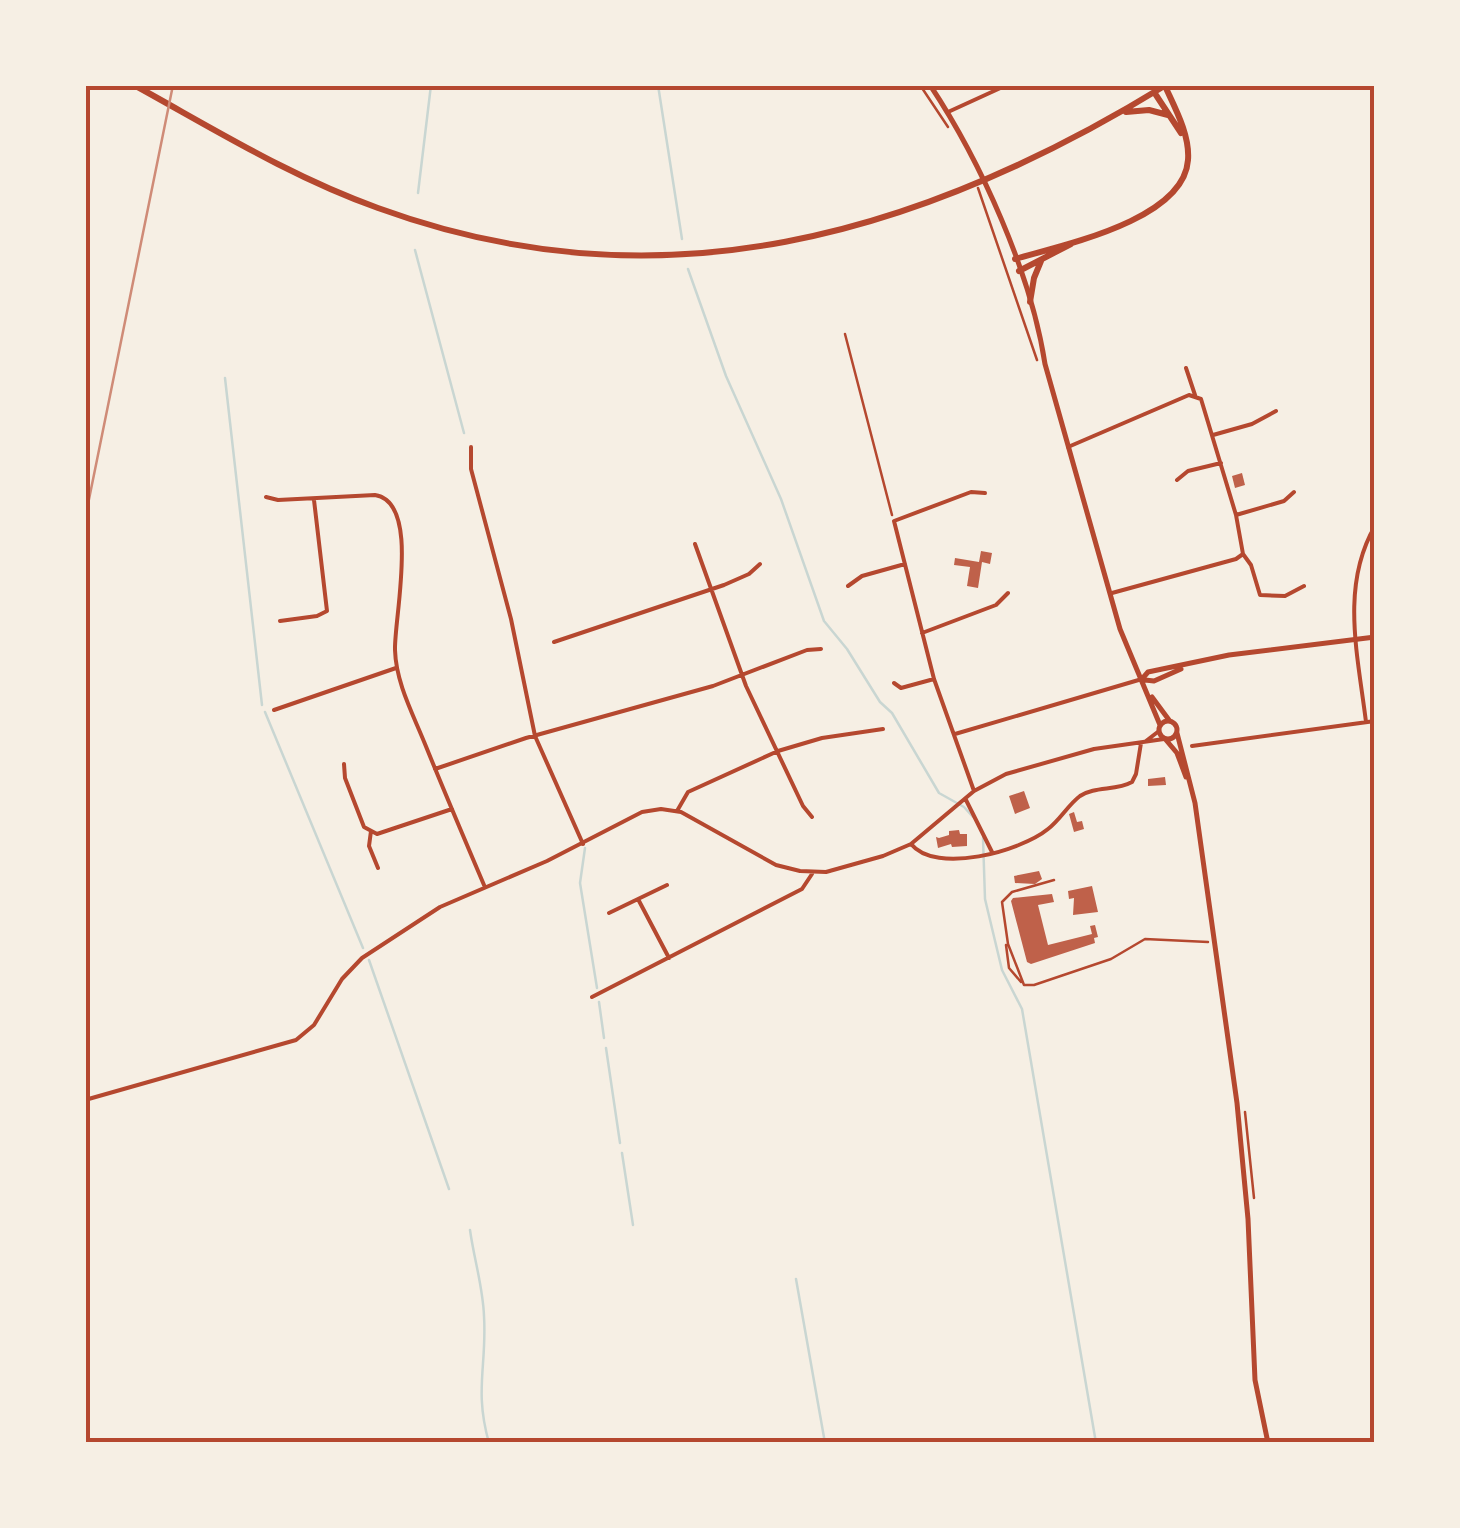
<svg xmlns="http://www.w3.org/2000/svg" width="1460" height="1528" font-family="'Roboto Condensed',sans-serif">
<rect width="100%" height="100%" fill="#f6efe4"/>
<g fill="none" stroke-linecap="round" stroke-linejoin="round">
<path stroke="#c9d6d2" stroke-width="2.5" d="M658,85L682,239
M418,193L431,85
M415,250L464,433
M688,269L726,376L781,499L824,621L847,649L880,702L892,713L939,793L964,807L973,817
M225,378L262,705
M265,712L363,948
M983,838L985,899L1002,970L1022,1009L1096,1443
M585,848L580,883L597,988
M369,960L449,1189
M599,1002L604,1038
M606,1048L620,1143
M622,1153L633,1225
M470,1230C474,1259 483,1287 484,1316C487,1366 474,1390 489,1443
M796,1279L825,1443"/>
</g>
<path fill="#bf614a" d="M1242,473L1245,485L1235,488L1232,476Z
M981,551L992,553L990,564L982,562L978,588L967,586L970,567L954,565L955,558L979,562Z
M1165,777L1166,785L1148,786V779Z
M1024,791L1030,808L1015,814L1009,796Z
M1074,812L1077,822L1082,821L1084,829L1074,832L1069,814Z
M959,830L960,834H967V846L952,847L951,844L938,848L936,837L939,838L949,835V831Z
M1039,871L1042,879L1035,884L1015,883L1014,876Z
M1092,886L1098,912L1073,915L1074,898L1069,899L1068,891Z
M1052,894L1054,902L1038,905L1048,945L1092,934L1090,926L1095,925L1098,937L1094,938L1095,943L1031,964L1027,962L1011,901L1013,898Z"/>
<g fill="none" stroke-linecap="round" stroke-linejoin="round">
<path stroke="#b5482f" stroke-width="2.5" d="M920,85L948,127
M978,188L1037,360
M845,334L892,515
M1054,880L1012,892L1002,902L1008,944L1024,985H1034L1111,959L1145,939L1208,942
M1006,945L1009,968L1021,982
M1245,1112L1254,1198"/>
<path stroke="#b5482f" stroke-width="4" d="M948,112L1007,85
M1186,368L1195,395
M1213,435L1252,424L1276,411
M471,447V469L511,619L535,736L583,844
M1068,447L1189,395L1201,399L1236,515L1243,554L1236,559L1112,593
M1177,480L1188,471L1221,463
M266,497L278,500L375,495C421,502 394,617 395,650C396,683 413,714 425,744C444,791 464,838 484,885
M1236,515L1284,501L1294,492
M695,544L746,686L803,806L812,817
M1243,554L1251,565L1260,595L1285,596L1304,586
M848,586L862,576L905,564
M280,621L317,616L327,611L314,500
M922,633L996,605L1008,593
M554,642L724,585L749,574L760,564
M894,683L901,688L934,679
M274,710L396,668
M1366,722C1358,656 1340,586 1375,526
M955,734L1142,679
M1146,741L1159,731
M1192,746L1375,721
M344,764L345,778L364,827L377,834L452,809
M435,769L526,738L713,686L807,650L821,649
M974,791L934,679L894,521L971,492L985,493
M966,800L992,852
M677,811L688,792L778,751L822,738L883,729
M371,831L369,846L378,868
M911,844C936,875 1021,851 1048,829C1060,820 1068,805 1080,796C1095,786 1116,791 1132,782L1136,774L1141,743
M638,899L669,958
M609,913L667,885
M592,997L802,889L812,874
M85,1100L296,1040L314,1025L342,979L362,958L440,907L547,861L642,812L661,809L681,812L776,865L800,871L826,872L883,856L911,844L974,791L1006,774L1094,749L1164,739"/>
<path stroke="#b5482f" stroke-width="5" d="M930,85C981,162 1031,273 1045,364L1120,629L1160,725
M1142,679L1148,672L1229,655L1375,637
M1145,680L1154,681L1181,669
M1152,697L1169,720
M1159 730a9 9 0 1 1 18 0a9 9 0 1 1-18 0Z
M1177,733L1195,803L1237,1103L1248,1219L1255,1380L1268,1443
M1166,740L1177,753L1186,777"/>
<path stroke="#b5482f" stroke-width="6" d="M134,85C214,129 291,177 378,208C660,311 920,236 1166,85
M1154,92L1181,133
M1126,112L1149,110L1168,115
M1015,259C1063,245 1184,220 1188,160C1190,135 1175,108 1165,86
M1019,271L1071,244
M1030,302L1034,278L1041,261"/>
<path stroke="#cf8b77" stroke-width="2.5" d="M85,519L173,85"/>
</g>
<rect width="1460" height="1528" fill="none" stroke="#f6efe4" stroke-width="175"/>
<rect x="88" y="88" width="1284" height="1352" fill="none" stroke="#b5482f" stroke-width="4"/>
</svg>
